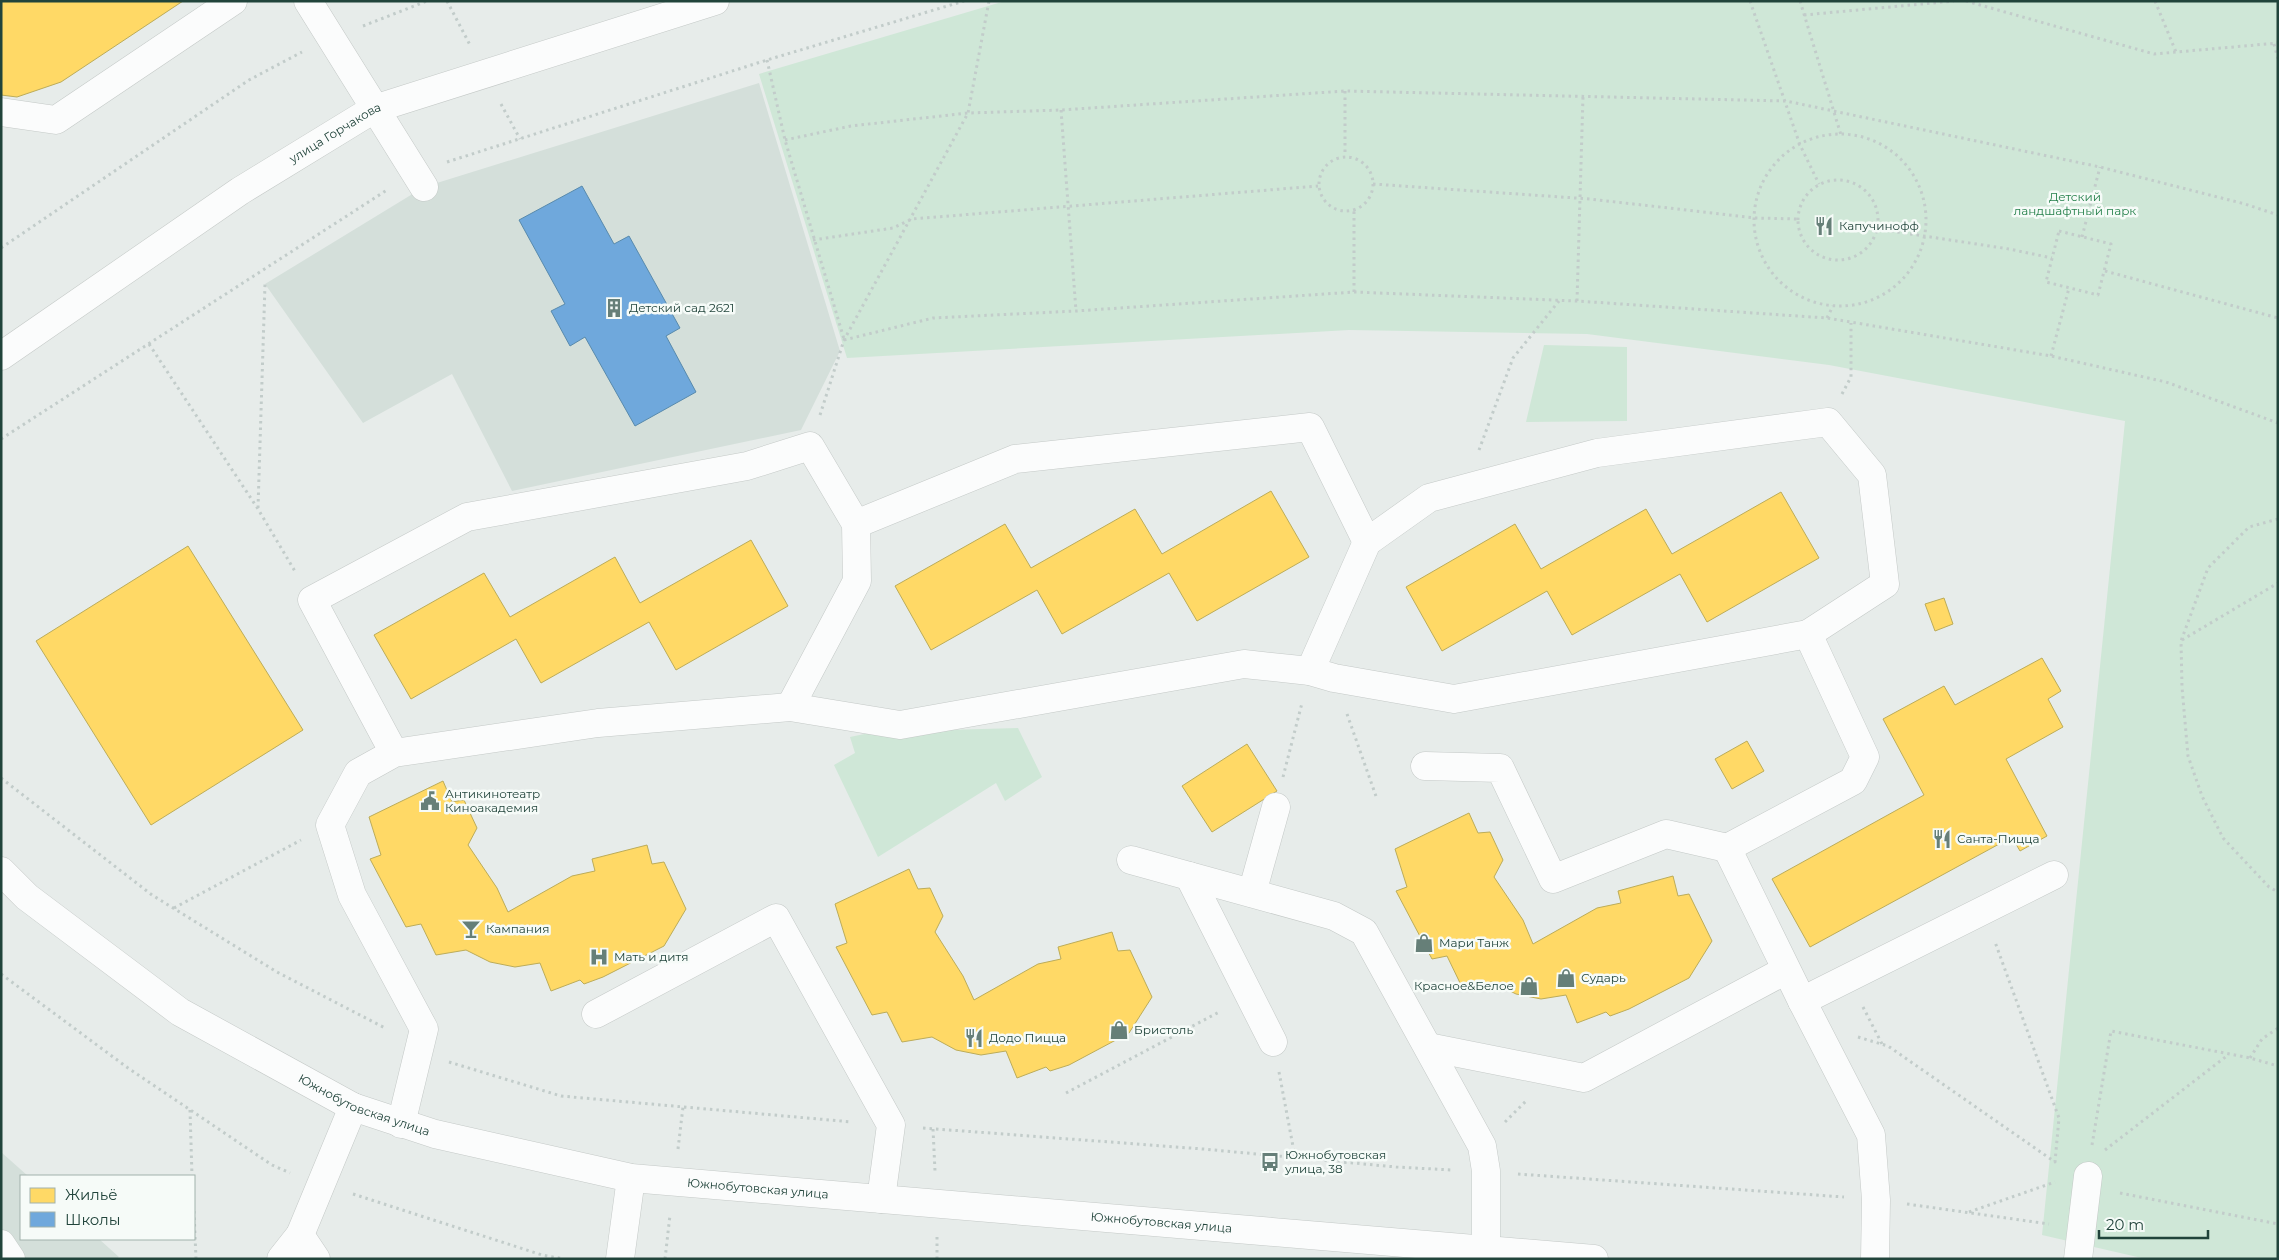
<svg xmlns="http://www.w3.org/2000/svg" width="2279" height="1260" font-family="Montserrat,sans-serif">
<rect width="100%" height="100%" fill="#e7ecea"/>
<path fill="#d4dfda" d="M759,83L840,351L801,430L512,491L452,374L363,423L265,284L424,187Z
M1,1152L28,1176H21V1239H99L119,1257L116,1259H1Z"/>
<path fill="#cfe7d7" d="M1005,1H2278V1259H2146L2042,1235L2125,421L1829,365L1587,334L1349,330L847,358L759,74Z
M1544,345L1627,347V421L1526,422Z
M1018,728L1042,777L1005,801L996,783L878,857L834,765L855,753L850,737L874,732Z"/>
<path fill="#ffd966" stroke="#bcac59" d="M1,1H183L61,82L17,97L1,95Z
M1271,491L1309,557L1197,621L1169,573L1062,634L1037,590L931,650L895,586L1005,524L1031,568L1135,509L1162,554Z
M1781,492L1819,558L1707,622L1680,574L1572,635L1547,591L1442,651L1406,587L1515,524L1541,569L1646,509L1672,554Z
M751,540L788,606L676,670L649,622L541,683L516,639L411,699L374,635L484,573L510,617L615,557L640,603Z
M188,546L303,730L151,825L36,641Z
M1944,598L1953,624L1935,631L1925,604Z
M2042,658L2061,691L2048,699L2063,727L2006,759L2047,836L2020,851L2012,837L1810,947L1772,879L1924,795L1883,719L1944,686L1955,705Z
M1747,741L1764,771L1732,789L1715,759Z
M1247,744L1277,791L1212,832L1182,786Z
M443,781L452,802L464,800L477,828L468,845L497,888L508,912L572,876L595,871L592,859L647,845L652,864L664,862L686,909L664,946L603,977L584,984L580,980L551,991L540,963L515,967L490,962L466,950L436,955L421,924L406,927L370,859L381,855L369,817Z
M1469,813L1478,833L1490,832L1503,860L1494,877L1523,920L1533,944L1597,908L1621,903L1618,891L1673,876L1678,896L1689,894L1712,941L1689,978L1629,1009L1610,1016L1606,1012L1577,1023L1566,995L1541,999L1516,994L1492,982L1462,987L1447,956L1432,959L1396,891L1407,887L1395,849Z
M909,869L918,889L930,888L943,916L935,932L963,976L974,1000L1038,964L1061,959L1058,947L1112,932L1118,951L1130,950L1152,997L1129,1033L1069,1065L1050,1071L1046,1067L1017,1078L1006,1051L981,1055L956,1050L932,1037L902,1042L887,1012L872,1015L836,947L847,943L835,904Z"/>
<path fill="#6fa8dc" stroke="#588aac" d="M582,186L614,244L629,236L680,328L666,336L696,392L635,426L585,337L570,346L551,311L565,304L519,220Z"/>
<g fill="none" stroke-linecap="round" stroke-linejoin="round">
<g stroke="#c4c9c7" stroke-width="29">
<g id="minor">
<path d="M308,1L424,187"/>
<path d="M1,112L56,120L233,1"/>
<path id="s1" d="M1,356L240,191L374,109L715,1"/>
<path d="M856,524L1015,459L1310,427L1367,542L1429,498L1597,453L1828,422L1872,475L1885,584L1808,634"/>
<path d="M1310,671L1367,542"/>
<path d="M394,753L312,600L467,517L747,466L810,446L856,524L857,581L790,707"/>
<path d="M1425,766L1500,768L1553,879L1666,834L1727,848"/>
<path d="M1131,860L1334,916L1364,932L1482,1146L1486,1171V1250"/>
<path id="s2" d="M1,871L27,897L180,1012L353,1107L435,1134L631,1178L1594,1259"/>
<path d="M1189,876L1273,1042"/>
<path d="M1252,893L1276,807"/>
<path d="M1802,1001L2054,875"/>
<path d="M596,1014L776,918L891,1125L881,1199"/>
<path d="M1428,1047L1584,1078L1786,970"/>
<path d="M401,1124L424,1029L352,895L330,825L358,773L394,753L598,723L790,707L900,725L1244,664L1310,671L1334,678L1454,699L1808,634L1865,757L1853,781L1727,848L1802,1001L1871,1135L1876,1200L1875,1259"/>
<path d="M300,1235L316,1259"/>
<path d="M1,1244L11,1259"/>
<path d="M281,1259L300,1235L353,1107"/>
<path d="M620,1259L631,1178"/>
<path d="M2078,1259L2088,1176"/>
</g>
</g>
<path stroke="#c2ccca" stroke-width="3" stroke-dasharray="2.5 4" stroke-linecap="butt" d="M447,1L470,45
M1750,1L1800,145L1819,184
M1800,1L1841,135
M1966,1L2154,54L2278,43
M2155,1L2176,52
M1804,15L1954,1
M363,26L427,1
M2274,44L2278,59
M767,60L785,140L844,339
M1345,91V156
M501,104L520,139
M1061,110L1076,311
M1754 220a86 86 0 1 1 172 0a86 86 0 1 1-172 0Z
M785,140L851,126L968,113L1061,110L1345,91L1786,101L2100,167L2245,204L2278,215
M1319 184a27 27 0 1 1 54 0a27 27 0 1 1-54 0Z
M447,162L767,60L964,1
M1798 220a40 40 0 1 1 80 0a40 40 0 1 1-80 0Z
M1373,184L1590,199L1755,218L1798,219
M1878,229L2009,249L2052,258
M2059,231L2111,244L2098,295L2046,282Z
M2082,237L2100,167
M813,240L893,228L912,219L1318,186
M1,248L249,80L302,52
M2105,271L2278,318
M1354,292V210
M1577,301L1583,96
M1827,318L1833,306
M844,340L933,318L1076,311L1354,292L1577,301L1827,318L2051,356L2166,382L2278,423
M149,344L258,509L296,573
M2051,356L2069,288
M1842,394L1851,377V323
M820,415L844,340L968,113L989,1
M1,439L387,190
M1479,450L1513,358L1559,301
M258,508L265,284
M2278,519L2249,527L2208,568L2181,641L2182,687L2188,756L2202,796L2223,838L2269,887L2278,892
M2182,640L2278,583
M1347,714L1377,799
M1283,777L1302,703
M1,778L152,895L277,972L385,1028
M174,908L301,840
M1,974L128,1068L272,1165L290,1173
M1863,1007L1882,1044
M1858,1037L1888,1046L2055,1162L2059,1118L1995,942
M2250,1058L2262,1039L2278,1028
M449,1062L561,1096L852,1122
M1279,1072L1295,1157
M1066,1093L1221,1011
M190,1110L192,1176
M1505,1122L1527,1100
M923,1128L1203,1149L1396,1167L1452,1170
M933,1129L935,1171
M2092,1145L2111,1031L2250,1058L2278,1066
M678,1149L683,1107
M2105,1150L2228,1055
M1518,1174L1844,1197
M2120,1193L2278,1224
M353,1194L542,1255L564,1259
M1907,1204L2049,1224
M194,1211L196,1259
M1969,1212L2055,1182
M937,1237V1259
M665,1259L670,1215"/>
<use href="#minor" stroke="#fbfcfc" stroke-width="28"/>
</g>
<defs>
<g id="restaurant-bare" transform="scale(1.5)"><path d="M-5-6h1v4h1v-4h1v4h1v-4h1v5L-1.5 .5V6h-2V.5L-5-1ZM5-6V6H3V1.5H1.5Q1.5-4 5-6Z" fill="#667f78" stroke="#f6fbf8" stroke-width="2.5" paint-order="stroke"/></g>
<g id="building-bare" transform="scale(1.5)"><path d="M-4-6H4V6H1V3H-1V6H-4ZM-2.5-4.3h1.7v1.8h-1.7ZM.8-4.3h1.7v1.8H.8ZM-2.5-1h1.7V.8h-1.7ZM.8-1h1.7V.8H.8Z" fill="#667f78" stroke="#f6fbf8" stroke-width="2.5" paint-order="stroke"/></g>
<g id="civic-bare" transform="scale(1.5)"><path d="M-.6-6.5H3V-4.5H.6V-3L4-1V1h2V6H-6V1h2V-1L-.6-3ZM-1.2 2.5V6h2.4V2.5Z" fill="#667f78" stroke="#f6fbf8" stroke-width="2.5" paint-order="stroke"/></g>
<g id="bar-bare" transform="scale(1.5)"><path d="M-6-5H6L.8 .8V4.5H3.5V6h-7V4.5H-.8V.8Z" fill="#667f78" stroke="#f6fbf8" stroke-width="2.5" paint-order="stroke"/></g>
<g id="shop-bare" transform="scale(1.5)"><path d="M-5-2.5h2.3a2.7 3.5 0 0 1 5.4 0H5L5.5 6h-11ZM-1.5-2.5h3a1.5 2.3 0 0 0-3 0Z" fill="#667f78" stroke="#f6fbf8" stroke-width="2.5" paint-order="stroke"/></g>
<g id="hospital-bare" transform="scale(1.5)"><path d="M-5-5h3v3.5h4V-5h3V5h-3V1.5h-4V5h-3Z" fill="#667f78" stroke="#f6fbf8" stroke-width="2.5" paint-order="stroke"/></g>
<g id="bus-bare" transform="scale(1.5)"><path d="M-5-6H5V4H4V6H2V4H-2V6H-4V4H-5ZM-3.5-4V0h7V-4ZM-3.5 1.2v1.5H-2V1.2ZM2 1.2v1.5H3.5V1.2Z" fill="#667f78" stroke="#f6fbf8" stroke-width="2.5" paint-order="stroke"/></g>
</defs>
<g fill-rule="evenodd">
<use href="#restaurant-bare" x="1824" y="226"/>
<use href="#building-bare" x="614" y="308"/>
<use href="#civic-bare" x="430" y="801"/>
<use href="#restaurant-bare" x="1942" y="839"/>
<use href="#bar-bare" x="471" y="929"/>
<use href="#shop-bare" x="1424" y="943"/>
<use href="#hospital-bare" x="599" y="957"/>
<use href="#shop-bare" x="1566" y="978"/>
<use href="#shop-bare" x="1529" y="986"/>
<use href="#shop-bare" x="1119" y="1030"/>
<use href="#restaurant-bare" x="974" y="1038"/>
<use href="#bus-bare" x="1270" y="1162"/>
</g>
<g text-anchor="middle" stroke-width="5" stroke-linejoin="round" paint-order="stroke">
<g font-size="12" fill="#21443b" stroke="#f6fbf8">
<text dy="4" stroke="none"><textPath href="#s1" startOffset="402">улица Горчакова</textPath></text>
<text dy="4" stroke="none"><textPath href="#s2" startOffset="435">Южнобутовская улица</textPath></text>
<text dy="4" stroke="none"><textPath href="#s2" startOffset="840">Южнобутовская улица</textPath></text>
<text dy="4" stroke="none"><textPath href="#s2" startOffset="1245">Южнобутовская улица</textPath></text>
</g>
<g font-size="12" fill="#25804b" stroke="#f6fbf8">
<text x="2075" y="201">Детский<tspan x="2075" dy="14">ландшафтный парк</tspan></text>
</g>
<g font-size="12" fill="#21443b" stroke="#f6fbf8" text-anchor="start">
<text x="1839" y="230">Капучинофф</text>
<text x="629" y="312">Детский сад 2621</text>
<text x="445" y="798">Антикинотеатр<tspan x="445" dy="14">Киноакадемия</tspan></text>
<text x="1957" y="843">Санта-Пицца</text>
<text x="486" y="933">Кампания</text>
<text x="1439" y="947">Мари Танж</text>
<text x="614" y="961">Мать и дитя</text>
<text x="1581" y="982">Сударь</text>
<text x="1514" y="990" text-anchor="end">Красное&amp;Белое</text>
<text x="1134" y="1034">Бристоль</text>
<text x="989" y="1042">Додо Пицца</text>
<text x="1285" y="1159">Южнобутовская<tspan x="1285" dy="14">улица, 38</tspan></text>
</g>
</g>
<rect width="2279" height="1260" fill="none" stroke="#21443b" stroke-width="5"/>
<rect x="20" y="1175" width="175" height="65" fill="#f6fbf8" stroke="#a1b2ac"/>
<rect x="30" y="1188" width="25" height="15" fill="#ffd966" stroke="#a1b2ac"/>
<text x="65" y="1200" font-size="15" fill="#21443b">Жильё</text>
<rect x="30" y="1212" width="25" height="15" fill="#6fa8dc" stroke="#a1b2ac"/>
<text x="65" y="1225" font-size="15" fill="#21443b">Школы</text>
<path d="M2099 1230v8h109v-8" fill="none" stroke="#21443b" stroke-width="2.5"/>
<text x="2106" y="1230" font-size="15" fill="#21443b" stroke="#f6fbf8" stroke-width="4" paint-order="stroke">20 m</text>
</svg>
